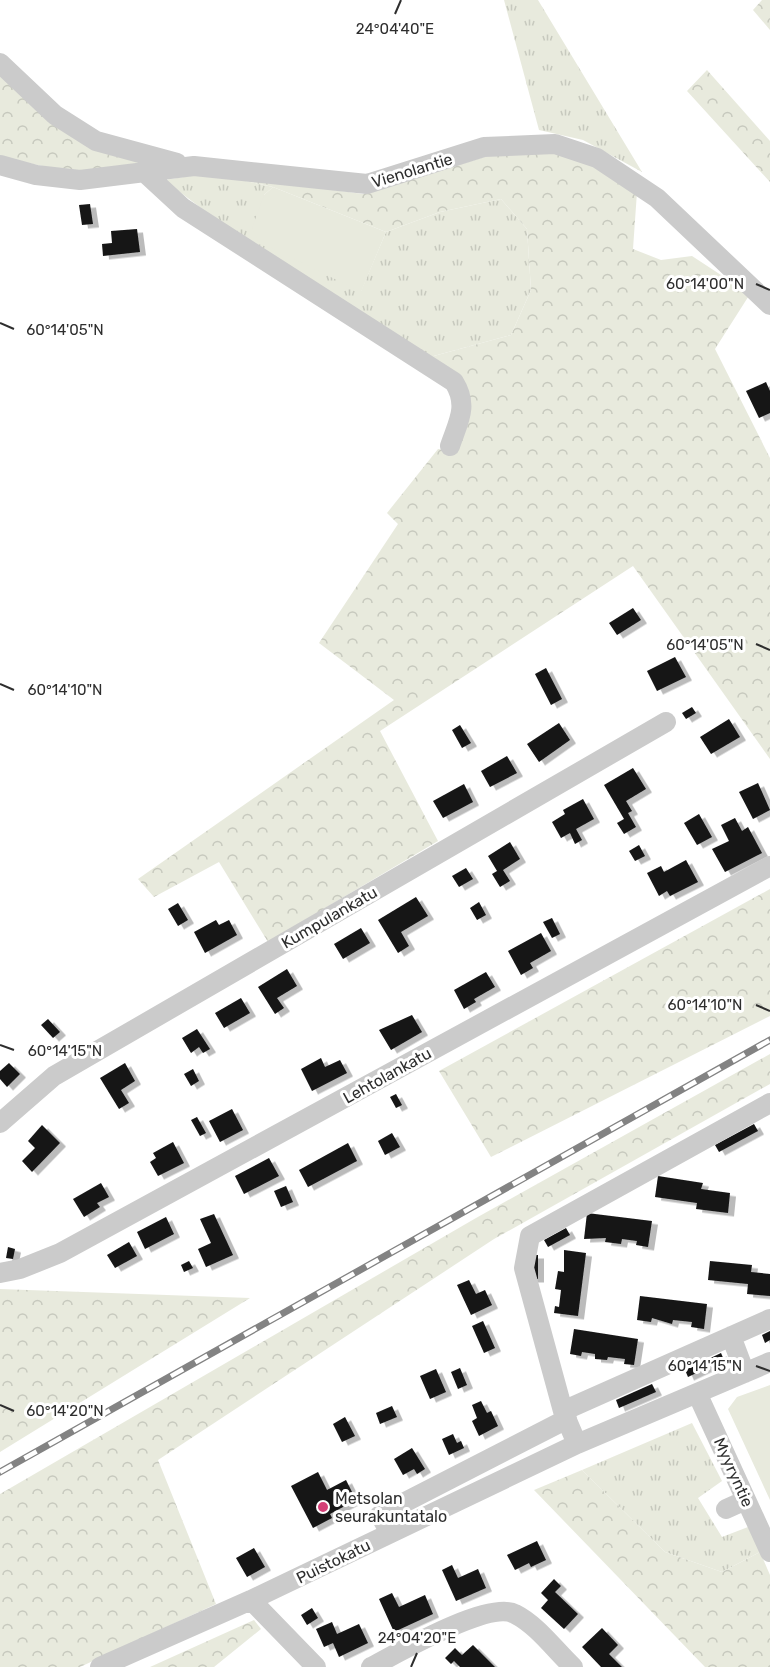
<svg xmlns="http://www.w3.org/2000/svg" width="770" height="1667" font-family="Rubik,sans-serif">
<defs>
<pattern id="grass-tufts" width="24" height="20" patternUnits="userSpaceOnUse" patternTransform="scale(1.5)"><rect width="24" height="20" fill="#e8eadd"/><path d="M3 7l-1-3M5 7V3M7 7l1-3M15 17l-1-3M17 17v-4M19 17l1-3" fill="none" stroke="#c7c9be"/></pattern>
<pattern id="forest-crowns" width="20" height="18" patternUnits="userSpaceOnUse" patternTransform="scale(1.5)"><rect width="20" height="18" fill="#e8eadd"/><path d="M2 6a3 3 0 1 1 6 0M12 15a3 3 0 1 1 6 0" fill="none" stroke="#c7c9be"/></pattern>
<filter id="shadow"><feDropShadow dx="6" dy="3.5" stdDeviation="0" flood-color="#0004"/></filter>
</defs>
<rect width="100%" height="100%" fill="#fff"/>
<path fill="url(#grass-tufts)" d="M504,0H538L642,172L583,140L539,130Z
M210,173L273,187L264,195L361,291L386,232L440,212L501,199L527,229L531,290L511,335L430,357L230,230L164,180Z
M692,1423L722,1481L698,1498L722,1537L748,1527L760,1552L722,1572L665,1552L582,1470Z"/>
<path fill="url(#forest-crowns)" d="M762,0H770V30L753,10Z
M707,70L770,141V182L687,91Z
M0,75L148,163L75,173L0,157Z
M558,151L597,166L637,192L633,249L661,260L692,256L750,294L715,349L770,458V759L633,566L380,731L438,841L268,942L219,862L154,897L138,879L394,700L319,643L398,524L387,513L438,449L454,451L469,401L430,357L511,335L531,290L527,229L501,199L440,212L386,232L273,187L210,173L363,194L494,154Z
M770,889V1016L491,1157L439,1071Z
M770,1054V1084L494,1239L158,1460L216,1604L80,1667H0V1494L476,1218Z
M0,1289L250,1298L0,1452Z
M582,1470L665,1552L722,1572L760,1552L770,1575V1667H705L534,1490Z
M254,1620L261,1629L214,1667H150Z"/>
<path fill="#e8eadd" d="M273,187L386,232L361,292L258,241L252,228L264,195Z
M770,1385V1500L728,1409L737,1397Z"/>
<path fill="#151515" filter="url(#shadow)" d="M90,204L93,224L82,225L79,205Z
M137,229L140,252L103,256L102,244L112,243L111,231Z
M766,382L770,391V413L759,418L746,391Z
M633,608L641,620L617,635L609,623Z
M675,657L686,677L657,691L647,671Z
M546,668L562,699L551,705L535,674Z
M692,707L696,713L686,719L682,713Z
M729,719L740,737L711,754L700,737Z
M559,723L570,740L539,762L527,744Z
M460,725L471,743L462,748L452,730Z
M507,756L517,773L490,787L481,771Z
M633,768L646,789L626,801L632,811L628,813L636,827L624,834L617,823L624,819L604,785Z
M758,783L770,810L753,819L739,792Z
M464,784L473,802L443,818L433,801Z
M583,799L594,819L576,829L582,840L575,844L570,833L561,838L552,822L565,814L563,810Z
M699,814L712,837L697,845L684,823Z
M735,818L742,831L748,827L762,853L725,872L712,849L729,841L721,825Z
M510,842L520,859L503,870L510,881L500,887L492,874L497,871L488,856Z
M639,845L645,856L635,861L629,851Z
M686,860L698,882L670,896L667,891L659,896L647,873L661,866L664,872Z
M466,868L473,879L459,887L452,876Z
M416,897L428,916L401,932L409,946L398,953L378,920Z
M479,902L486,915L477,920L470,908Z
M178,903L188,920L178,926L168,909Z
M552,918L560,934L552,938L543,922Z
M216,920L219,925L229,920L237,935L205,953L194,932Z
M361,928L370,943L343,959L334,944Z
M541,933L551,951L530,963L533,968L521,975L508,951Z
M287,969L297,986L277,998L284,1008L275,1014L258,987Z
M486,972L495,987L474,999L476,1002L464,1009L454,990Z
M241,998L250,1013L224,1028L215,1013Z
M412,1015L422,1032L391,1050L379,1030Z
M48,1019L60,1032L53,1038L41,1025Z
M197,1029L210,1049L203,1053L199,1047L191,1053L182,1038Z
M321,1058L325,1067L340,1060L347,1073L312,1091L301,1069Z
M9,1063L20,1074L7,1087L0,1079V1071Z
M125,1063L135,1081L121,1090L129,1103L119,1109L100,1078Z
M193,1069L199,1081L191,1086L184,1074Z
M396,1094L402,1105L396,1108L390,1097Z
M232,1109L243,1130L220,1142L209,1121Z
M197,1117L206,1133L200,1136L191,1120Z
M754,1124L758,1131L719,1152L715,1145Z
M42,1125L60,1143L32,1172L22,1161L35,1148L28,1141Z
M392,1133L400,1147L385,1155L378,1141Z
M173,1142L184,1163L158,1176L150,1162L156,1158L153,1153Z
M348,1143L357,1161L308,1187L299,1170Z
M269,1158L279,1176L244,1194L235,1176Z
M658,1176L703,1183L701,1189L730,1193L728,1213L696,1209L697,1203L655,1197Z
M101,1183L109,1197L97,1203L100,1207L84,1217L73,1199Z
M286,1186L293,1202L281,1207L274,1191Z
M587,1213L652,1221L648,1247L636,1245L637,1241L622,1239L621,1244L605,1242L606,1238L584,1239Z
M214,1214L233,1255L206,1267L198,1249L211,1243L200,1219Z
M166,1217L174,1234L145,1249L137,1232Z
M566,1228L570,1235L548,1247L544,1240Z
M129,1242L137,1256L115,1268L107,1255Z
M8,1247L15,1249L13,1259L6,1258Z
M564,1250L586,1253L578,1316L554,1313L555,1306L559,1307L561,1290L555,1289L558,1271L564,1272Z
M531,1255H538V1279H531Z
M189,1261L193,1268L184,1272L181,1265Z
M710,1261L752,1265L751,1272L770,1274V1296L747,1294L748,1284L708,1280Z
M469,1280L476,1294L485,1290L492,1305L471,1315L457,1285Z
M640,1296L707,1304L704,1329L691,1327L692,1322L673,1320L672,1324L652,1318L651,1322L637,1320Z
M483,1321L495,1348L484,1353L472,1326Z
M574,1329L638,1339L634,1365L624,1364L625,1359L608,1357L607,1360L595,1359V1354L582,1352L581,1356L570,1354Z
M770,1331V1340L765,1343L762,1335Z
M721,1353L724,1360L688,1377L685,1370Z
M460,1368L467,1385L458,1389L451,1372Z
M436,1369L446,1392L430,1399L420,1376Z
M652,1384L656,1392L619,1408L616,1400Z
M481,1401L487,1413L491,1411L498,1426L479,1436L472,1421L477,1418L472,1405Z
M392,1406L397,1417L380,1424L376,1413Z
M345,1417L355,1436L342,1442L333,1424Z
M453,1434L457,1443L461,1441L464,1448L449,1455L442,1439Z
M412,1448L425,1469L417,1474L414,1469L403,1475L394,1459Z
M318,1472L327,1490L346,1480L356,1500L330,1514L332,1518L313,1528L291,1486Z
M537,1541L546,1560L531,1567L529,1563L515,1570L507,1555Z
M254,1548L265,1567L247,1577L236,1558Z
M452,1565L458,1578L478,1569L486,1588L456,1601L442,1570Z
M554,1579L561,1586L555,1592L578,1614L564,1629L541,1608L548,1600L541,1593Z
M392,1593L399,1607L425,1595L433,1614L394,1632L379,1599Z
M312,1608L318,1618L307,1625L301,1615Z
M332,1622L337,1634L359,1624L368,1643L339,1657L333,1643L324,1647L316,1629Z
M602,1628L618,1645L609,1654L622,1667H601L582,1647Z
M473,1645L495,1667H460L454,1661L451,1664L445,1658L455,1648L462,1655Z"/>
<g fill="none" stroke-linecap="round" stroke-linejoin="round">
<path stroke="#cbcbcb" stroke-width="20" d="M0,63L55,115L96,141L177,163
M0,165L36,175L80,180L194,166L367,184L484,147L555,144L597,158L657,198L770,305
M144,172L183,208L454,382C469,406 458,422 450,446
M0,1123L54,1076L666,722
M0,1273L20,1269L60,1253L770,866
M731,1336L745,1373
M697,1393L770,1552
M563,1411L770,1319
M577,1444L563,1411L524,1268L530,1236L770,1103
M726,1509L746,1500
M390,1533L380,1515L567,1419
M251,1600L316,1667
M100,1667L251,1600L577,1444L770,1362
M371,1667C398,1653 489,1600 515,1614C537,1625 555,1650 573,1667"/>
<g stroke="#838383" stroke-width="7">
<path id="rail" d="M0,1472L770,1040"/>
</g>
<use href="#rail" stroke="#fff" stroke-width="4.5" stroke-dasharray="14" stroke-linecap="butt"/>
</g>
<path fill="none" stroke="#2e2e2e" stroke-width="2" d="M395,14L401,0M756,284L770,290M0,323L14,329M756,644L770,650M0,684L14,690M756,1005L770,1011M0,1045L14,1050M756,1366L770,1371M0,1405L14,1411M411,1667L417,1653"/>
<circle fill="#d54077" stroke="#fff" stroke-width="2" cx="323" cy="1507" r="6"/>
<g text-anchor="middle" stroke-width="6" stroke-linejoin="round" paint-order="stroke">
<g font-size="16" fill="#2e2e2e" stroke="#fff">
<text transform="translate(412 170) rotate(-17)" y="6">Vienolantie</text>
<text transform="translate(329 917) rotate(-30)" y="6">Kumpulankatu</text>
<text transform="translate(387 1075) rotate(-29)" y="6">Lehtolankatu</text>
<text transform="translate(734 1472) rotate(66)" y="6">Myyryntie</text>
<text transform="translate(333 1561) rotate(-26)" y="6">Puistokatu</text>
</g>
<g font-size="16" fill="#2e2e2e" stroke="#fff" text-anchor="start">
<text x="335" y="1504">Metsolan<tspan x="335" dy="18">seurakuntatalo</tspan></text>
</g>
</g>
<g font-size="15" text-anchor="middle" fill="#2e2e2e" stroke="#fff" stroke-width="6" stroke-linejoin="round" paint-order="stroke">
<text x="395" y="34">24°04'40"E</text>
<text x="705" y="289">60°14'00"N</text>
<text x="65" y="335">60°14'05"N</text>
<text x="705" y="650">60°14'05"N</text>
<text x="65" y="695">60°14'10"N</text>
<text x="705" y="1010">60°14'10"N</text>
<text x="65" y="1056">60°14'15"N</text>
<text x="705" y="1371">60°14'15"N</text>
<text x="65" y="1416">60°14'20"N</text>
<text x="417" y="1643">24°04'20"E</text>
</g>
</svg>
